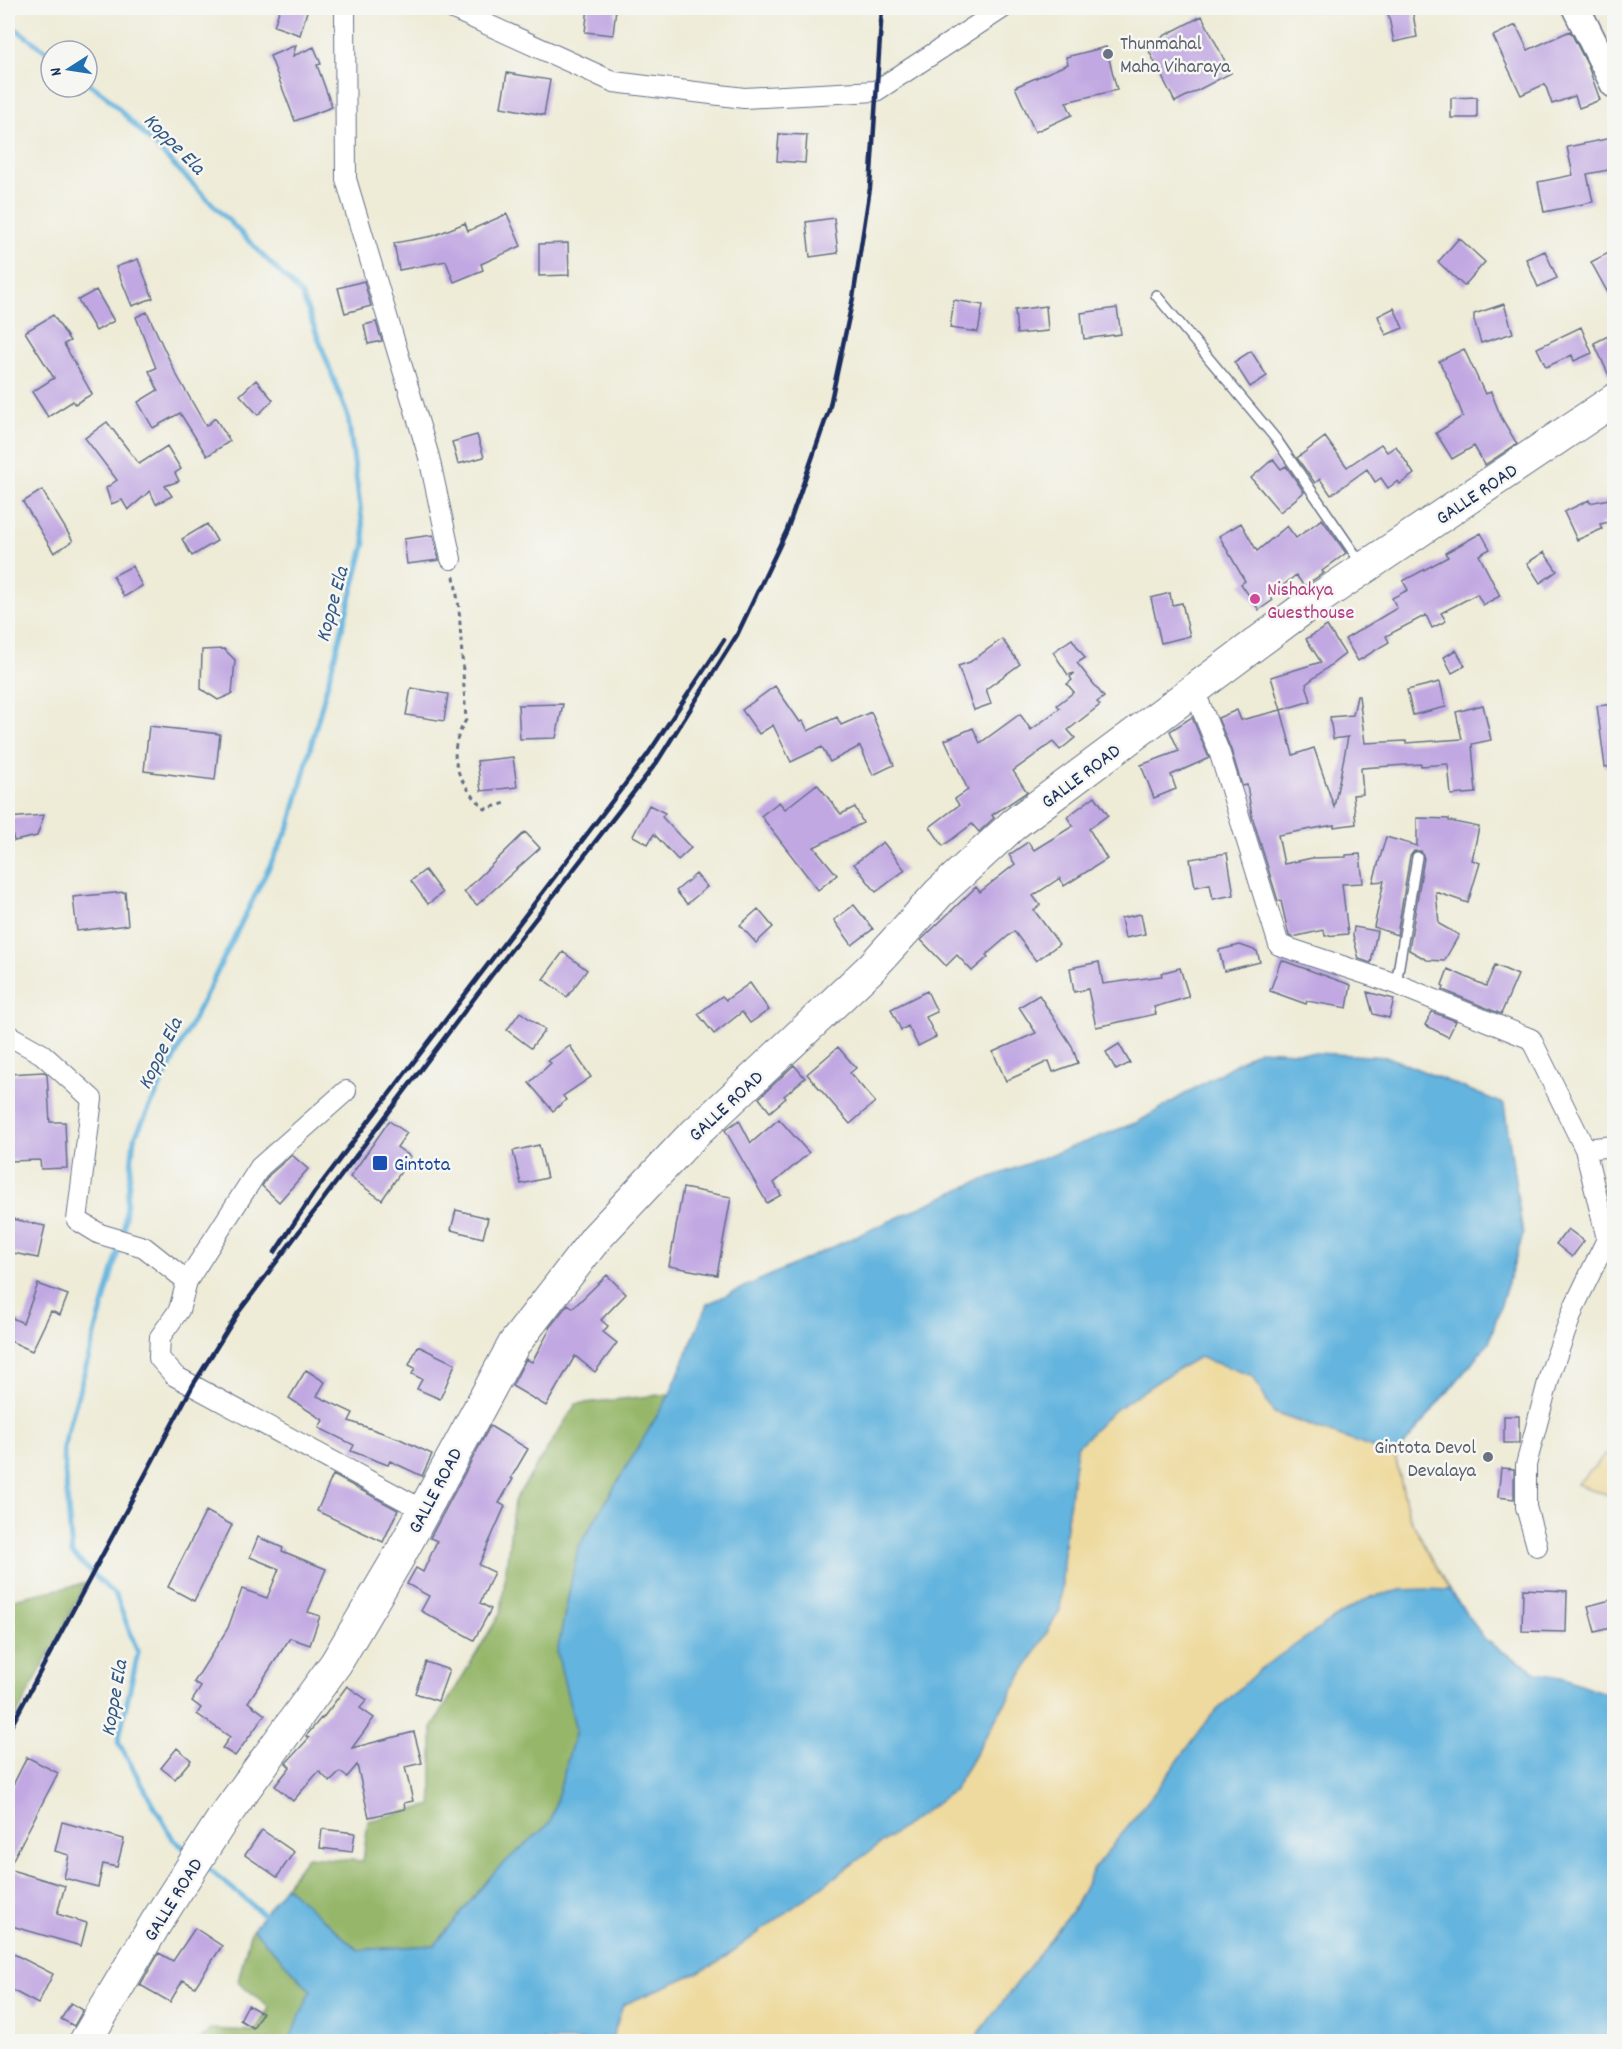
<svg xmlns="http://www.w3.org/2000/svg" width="1622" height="2049" font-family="Dekko,sans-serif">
<rect width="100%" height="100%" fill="#f6f6f2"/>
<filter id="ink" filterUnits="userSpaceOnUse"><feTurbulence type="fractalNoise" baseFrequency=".0167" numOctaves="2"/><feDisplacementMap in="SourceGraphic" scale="12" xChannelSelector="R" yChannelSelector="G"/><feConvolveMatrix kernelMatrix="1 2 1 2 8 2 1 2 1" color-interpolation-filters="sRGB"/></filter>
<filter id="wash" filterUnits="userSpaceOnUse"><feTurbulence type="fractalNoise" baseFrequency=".008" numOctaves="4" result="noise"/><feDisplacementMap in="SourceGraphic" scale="24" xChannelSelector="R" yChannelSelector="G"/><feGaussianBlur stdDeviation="1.35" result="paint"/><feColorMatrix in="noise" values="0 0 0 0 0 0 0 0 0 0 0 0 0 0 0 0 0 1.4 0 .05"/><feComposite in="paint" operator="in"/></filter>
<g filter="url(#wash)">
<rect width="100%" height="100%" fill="#eeebd7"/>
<path fill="#96b76b" stroke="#587364" stroke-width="1.5" d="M670,1394L578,1548L557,1653L576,1730L550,1823L496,1870L435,1945L358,1950L285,1886L307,1857L363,1861L368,1821L432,1805V1728L501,1612L514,1501L576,1404Z
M86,1583L8,1732V1600Z
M253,1929L311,1991L289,2041L197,2042L211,2029L255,2031L269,2008L262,2001L238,1982L249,1937Z"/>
<path fill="#eeda9e" stroke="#84847e" stroke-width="1.5" d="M1199,1357L1253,1376L1273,1413L1395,1456L1409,1516L1449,1590H1401L1371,1597L1347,1610L1260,1669L1211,1716L1155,1792L1094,1869L1074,1908L973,2041L611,2042L623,2005L714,1965L954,1790L1060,1610L1065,1535L1077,1447L1112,1412L1163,1378Z
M1614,1447V1497L1577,1484Z"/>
<path fill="#63b4de" stroke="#3f729e" stroke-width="1.5" d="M1259,1050L1388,1057L1504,1104L1523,1235L1489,1342L1395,1456L1273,1412L1253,1376L1199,1357L1163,1378L1112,1412L1077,1447L1065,1535L1060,1610L954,1790L714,1965L623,2005L611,2041H289L311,1991L253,1929L285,1886L358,1950L435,1945L496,1870L550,1823L576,1730L557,1653L578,1548L670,1394L707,1304L965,1187L1138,1122Z
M1426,1589L1449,1590L1485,1639L1508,1655L1538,1673L1561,1677L1607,1694H1614V2041H973L1074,1908L1094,1869L1155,1792L1211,1716L1260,1669L1347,1610L1371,1597L1401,1590Z"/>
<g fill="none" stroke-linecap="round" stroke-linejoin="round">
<path stroke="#63b4de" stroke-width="5" d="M8,23L51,55
M87,82L105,95L302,295L348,417L365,543L290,825L134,1139L123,1236
M120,1245L63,1448L72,1554L116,1596L138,1653L118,1742L173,1839L189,1852
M205,1866L269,1919"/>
</g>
<g id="blocks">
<path fill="#c1a8e2" d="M280,8H308L300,35L274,26Z
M588,8H616L613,35L585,32Z
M1387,8H1412L1417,37L1394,42Z
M1202,16L1231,73L1175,102L1146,45Z
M1516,25L1528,50L1570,31L1588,66L1600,100L1579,108L1575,96L1552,104L1545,84L1521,95L1493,36Z
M296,45L293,56L314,47L321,64L317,65L332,107L295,121L270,56Z
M1106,47L1117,90L1066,102L1072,115L1035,132L1015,87L1068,64L1066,57Z
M507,73L550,80L544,115L501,107Z
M1477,97V118H1451V98Z
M779,134L807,135L805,163L777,161Z
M1612,138L1614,152V169L1587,174L1593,202L1544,212L1538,182L1573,175L1567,147Z
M507,214L521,246L481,264L483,270L454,282L446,261L399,270L394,243L433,236L465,223L468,231Z
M834,218L838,253L810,257L806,222Z
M1459,238L1485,262L1464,286L1438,262Z
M568,243L569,275L539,276V244Z
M1614,250V304L1591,262Z
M1545,251L1557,278L1538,287L1526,259Z
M138,259L153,298L132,306L116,267Z
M364,281L371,306L345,313L338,288Z
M96,290L114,321L96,331L78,300Z
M954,300L983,305L978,332L950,328Z
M1504,304L1513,333L1481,343L1474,320V314Z
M1046,306L1048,331L1017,334L1015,310Z
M1117,308L1121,334L1084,339L1081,313Z
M1394,308L1403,328L1386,335L1378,316Z
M147,312L175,372L206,426L215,418L230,441L207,456L180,413L153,428L138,402L158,390L149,371L156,368L136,317Z
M53,315L70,341L64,344L92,394L75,404L73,401L48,417L32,392L54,378L25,332Z
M376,322L382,341L368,344L364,325Z
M1581,327L1592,353L1574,361L1572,355L1546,367L1537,348Z
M1614,333V382H1612L1594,343Z
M1464,349L1485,394L1491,392L1501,417L1517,444L1485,465L1474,446L1452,459L1436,433L1463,416L1451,385L1439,361Z
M1251,351L1267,376L1250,387L1234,362Z
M256,380L273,400L258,415L240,395Z
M107,422L139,464L167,446L181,469L175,473L179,481L165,486L172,496L156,504L150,491L128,510L122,500L111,504L106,488L117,480L85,438Z
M477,435L484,457L458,464L452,442Z
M1325,437L1347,467L1381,444L1387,452L1396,446L1414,474L1400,484L1398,481L1388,488L1381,478L1375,482L1367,469L1331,495L1320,479L1315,483L1297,458Z
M1273,459L1281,469L1286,466L1304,492L1280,512L1251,478Z
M42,490L73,541L54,553L23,502Z
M1614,498V521L1600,524L1602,529L1577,540L1564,512L1589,500L1590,503Z
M1322,519L1346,553L1322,571L1324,573L1304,586L1296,575L1270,596L1273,600L1259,610L1241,584L1245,581L1219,536L1241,523L1257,551L1287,526L1296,538Z
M207,524L217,541L192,556L182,539Z
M1481,533L1490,549L1479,555L1500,596L1483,605L1477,594L1441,613L1446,621L1432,628L1426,615L1386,636L1389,642L1358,661L1345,639L1397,608L1392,598L1408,590L1403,581L1448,557L1445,553Z
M433,535L439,560L407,564L404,539Z
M1544,552L1557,571L1540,583L1527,563Z
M132,566L142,586L124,597L113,576Z
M1170,593L1172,605L1182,603L1190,636L1161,643L1151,598Z
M1327,626L1345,654L1306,684L1311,701L1281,710L1271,677L1321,662L1306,639Z
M1002,639L1020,664L986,689L991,704L974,710L958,666L970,662Z
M1072,639L1085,658L1077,663L1104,697L1097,702L1100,705L1068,730L1075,738L1060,750L1053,742L1013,771L1027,792L992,815L994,818L979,832L972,824L943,846L930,827L959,805L955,799L968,790L945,740L973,728L980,743L1020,714L1031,730L1060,708L1057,705L1074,692L1067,684L1072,680L1070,677L1075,673L1068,675L1053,652Z
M224,649L235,660L232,694L218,700L201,689L202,650Z
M1456,650L1465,666L1452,673L1444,657Z
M1440,682L1446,707L1413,715L1407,690Z
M775,686L800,722L803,721L808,731L837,717L841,725L871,712L894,765L873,775L860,746L830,762L822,747L791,762L773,725L759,734L742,710Z
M411,688L448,694L444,721L406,715Z
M1357,696H1359L1365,743L1406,741V743L1462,739L1456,712L1483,705L1491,740L1472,744L1476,793L1451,795L1448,764L1421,766V764L1361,768L1363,794L1353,795L1356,824L1334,827V825L1278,835L1284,864L1312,858L1346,857V855L1360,854L1363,883L1342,884L1348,934L1325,936L1324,930L1293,937L1289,936L1281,901H1278L1252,816L1247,785L1242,786L1231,750L1218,718L1237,710L1241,720L1281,710L1293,755L1314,748L1334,807L1348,737L1333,739L1330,717L1353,715Z
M563,704L556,738L520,739L518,705Z
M1614,704V766L1605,767L1597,706Z
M1192,717L1209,758L1171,775L1176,789L1154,798L1141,765L1179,751L1170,731Z
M149,726L220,734L215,780L144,771Z
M513,757L517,787L481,791L477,761Z
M817,784L841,814L855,807L863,823L814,847L837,875L818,890L761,816L779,802L785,809Z
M1095,796L1108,815L1089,829L1107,859L1064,886L1060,878L1033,896L1040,905L1034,910L1059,944L1036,961L1014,931L986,955L988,957L972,971L957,955L946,966L921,940L976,887L980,892L1015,864L1009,855L1028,842L1034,850L1073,826L1067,817Z
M649,805L665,813L662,817L691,848L678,860L654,834L648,844L633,836Z
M44,815L37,836L14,841L8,818Z
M1417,818L1449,819V821L1479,827L1472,860L1480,863L1468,903L1436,892L1439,924L1459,935L1444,961L1427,960L1409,950L1424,858L1421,851H1414L1410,856L1397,935L1374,927L1384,881L1373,882L1386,837L1417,846Z
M525,832L540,848L477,905L464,892Z
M883,842L905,870L876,892L854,864Z
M1227,853L1234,895L1213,899L1210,884L1195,887L1190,859Z
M425,870L442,893L428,904L411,881Z
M696,874L707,887L687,904L676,891Z
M125,892L128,925L77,931L73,897Z
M854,905L873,929L852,945L834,920Z
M758,909L773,927L756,943L740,925Z
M1141,914L1145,934L1125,938L1121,918Z
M1354,927L1377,931L1371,963L1359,959L1353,936Z
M1240,945L1257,951L1260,962L1224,971L1219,950Z
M563,952L587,970L567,997L543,979Z
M1281,960L1351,985L1347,1008L1307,1001L1306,1004L1270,991Z
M1099,962L1103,984L1162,976L1161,973L1180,968L1189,997L1154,1007L1156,1014L1096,1027L1088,989L1074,992L1070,968Z
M1495,965L1518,975L1501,1014L1443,990L1444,987L1442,985L1448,969L1486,986Z
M750,983L769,1010L750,1023L742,1012L714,1034L698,1014L722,996L726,1000Z
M927,991L937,1012L926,1017L936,1037L918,1046L908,1026L901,1030L891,1009Z
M1367,992L1394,999L1389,1018L1373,1014Z
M1039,995L1072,1046L1078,1063L1053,1072L1049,1061L1006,1081L993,1052L1036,1033L1019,1007Z
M520,1012L545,1030L531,1048L507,1030Z
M1432,1012L1456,1021L1448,1037L1425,1025Z
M1119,1044L1130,1063L1116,1070L1106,1052Z
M570,1046L591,1077L563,1096L566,1100L553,1111L529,1083L551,1063L548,1061Z
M838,1047L856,1068L850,1073L875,1102L850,1124L807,1074Z
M794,1065L805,1078L784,1096L786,1098L770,1112L759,1098Z
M44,1072L47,1074L50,1122H65L67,1168L41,1169L40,1160L8,1161V1074Z
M779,1119L809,1153L774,1183L781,1195L767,1203L725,1130L739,1120L751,1143Z
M389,1121L407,1133L397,1147L411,1157L382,1200L350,1177Z
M539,1145L547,1178L521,1184L513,1151Z
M292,1155L308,1169L279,1202L262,1186L269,1175Z
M683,1188L731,1197L717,1275L669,1266Z
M456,1210L488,1218L483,1238L451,1230Z
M8,1218L45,1226L38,1258L8,1252Z
M1568,1229L1584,1241L1572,1257L1556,1244Z
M607,1275L626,1294L601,1320L608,1326L603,1332L617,1343L595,1372L575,1356L546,1406L512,1386L526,1359L532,1362L550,1329L549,1328L568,1304L573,1308Z
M38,1284L68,1295L60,1315L51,1311L32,1351L8,1340V1316L23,1323Z
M418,1346L455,1364L440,1399L417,1389L422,1379L412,1374L415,1368L409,1365Z
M306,1370L325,1382L317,1396L353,1413L349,1421L400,1439L432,1454L422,1476L390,1461L388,1465L351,1451L354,1445L319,1428L323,1420L289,1398Z
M1504,1416H1519V1443H1504Z
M490,1426L528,1449L511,1478L513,1479L499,1503L505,1506L479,1565L494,1572L480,1603L491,1609L474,1640L421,1611L429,1596L407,1584L416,1568L423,1572L437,1541L430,1538Z
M1501,1468L1514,1469V1499L1498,1497Z
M333,1475L398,1510L383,1542L317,1511Z
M206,1511L232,1525L194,1601L168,1587Z
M258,1537L283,1548L282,1551L326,1569L308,1612L320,1616L310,1645L290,1638L248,1702L265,1715L235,1756L222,1748L230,1737L197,1714L201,1708L192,1701L201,1687L194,1682L228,1628L242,1589L267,1598L279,1569L250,1557Z
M1523,1589L1567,1591L1566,1632L1522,1631Z
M1614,1599V1627L1595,1632L1588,1606Z
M426,1662L449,1670L438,1701L415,1693Z
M347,1686L367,1700L360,1708L374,1718L352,1748L414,1732L422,1763L405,1767L413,1801L404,1803L405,1809L369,1817L357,1765L347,1777L340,1772L330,1782L319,1771L293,1801L275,1786L290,1767L286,1763L309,1738L306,1736L321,1718L322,1719Z
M177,1748L191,1760L175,1779L161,1768Z
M27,1757L58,1773L8,1869V1795Z
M62,1822L124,1839L117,1867L103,1864L98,1887L64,1878L69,1855L55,1851Z
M322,1829L355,1833L352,1852L320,1848Z
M262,1830L294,1852L277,1877L245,1855Z
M8,1869L65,1886L57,1914L87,1923L81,1946L8,1925Z
M195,1928L222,1946L195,1987L183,1980L170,2002L140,1985L159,1953L173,1961Z
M8,1951L53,1974L38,2004L8,1988Z
M71,2003L83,2010L74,2026L61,2019Z
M248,2005L262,2013L253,2028L240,2020Z"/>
</g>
</g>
<g filter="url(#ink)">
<use href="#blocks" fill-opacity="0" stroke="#657188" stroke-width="1.5"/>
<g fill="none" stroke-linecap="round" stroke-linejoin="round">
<g stroke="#657188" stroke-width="12">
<path id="service" d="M1156,295L1276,439L1361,563
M1396,984L1417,857"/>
</g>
<g stroke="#657188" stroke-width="22">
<path id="minor" d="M345,8L346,179L429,457L451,559
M451,8L614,82L744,98L876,91L1003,8
M1194,690L1220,754L1279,945L1396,984L1531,1039L1585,1149L1607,1239L1575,1305L1551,1371L1526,1465V1507L1537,1546
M8,1035L42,1054L92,1099L77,1220L100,1234L144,1247L187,1281L179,1310L160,1337L159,1358L175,1376L423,1510
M1585,1149L1614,1146
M187,1281L260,1167L346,1091"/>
</g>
<g stroke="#657188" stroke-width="30">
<path id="secondary" d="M1576,8L1614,84"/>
</g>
<g stroke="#657188" stroke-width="34">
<path id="trunk" d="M85,2042L157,1921L222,1820L336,1663L401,1553L514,1344L596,1238L687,1141L871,968L939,893L1014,824L1300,611L1614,400"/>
</g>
<path stroke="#657188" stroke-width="3" stroke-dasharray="4.5 4.5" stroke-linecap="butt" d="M454,576L459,608L466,720C444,756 458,782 485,809L506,803"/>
<use href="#service" stroke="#fff" stroke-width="9"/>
<use href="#minor" stroke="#fff" stroke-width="20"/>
<use href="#secondary" stroke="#fff" stroke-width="27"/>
<use href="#trunk" stroke="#fff" stroke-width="32"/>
<path stroke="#1b2f5e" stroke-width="4.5" d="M275,1252L314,1193L648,754L724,640
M8,1732L193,1385L238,1313L491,976L657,762L737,635L787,530L829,410L853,298L870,188L882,8"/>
</g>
</g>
<g fill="#6b7280" stroke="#f6f6f2" stroke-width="2">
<circle cx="1108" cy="54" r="6"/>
<circle cx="1488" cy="1457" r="6"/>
</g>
<circle fill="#d1479c" stroke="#f6f6f2" stroke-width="2" cx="1255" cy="599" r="6"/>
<rect fill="#1a4fb4" stroke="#f6f6f2" stroke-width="2" x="372" y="1155" width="16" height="16" rx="3"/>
<g text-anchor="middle" stroke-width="5" stroke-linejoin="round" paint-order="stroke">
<g font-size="20" fill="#5b616d" stroke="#f6f6f2" text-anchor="start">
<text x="1120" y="49">Thunmahal<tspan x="1120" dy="23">Maha Viharaya</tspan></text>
<text x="1476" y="1453" text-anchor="end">Gintota Devol<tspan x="1476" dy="23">Devalaya</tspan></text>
</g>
<g font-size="20" fill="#1b2f5e" stroke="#f6f6f2">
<text transform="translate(1476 493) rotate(-34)" y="7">GALLE ROAD</text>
<text transform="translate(1080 775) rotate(-37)" y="7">GALLE ROAD</text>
<text transform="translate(725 1105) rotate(-43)" y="7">GALLE ROAD</text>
<text transform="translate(434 1490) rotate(-62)" y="7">GALLE ROAD</text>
<text transform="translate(172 1899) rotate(-58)" y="7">GALLE ROAD</text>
</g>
<g font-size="20" fill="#b23c85" stroke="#f6f6f2" text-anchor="start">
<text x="1267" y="595">Nishakya<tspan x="1267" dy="23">Guesthouse</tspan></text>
</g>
<g font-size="20" fill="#164399" stroke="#f6f6f2" text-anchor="start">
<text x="394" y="1170">Gintota</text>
</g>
<g font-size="21" font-style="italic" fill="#315784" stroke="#f6f6f2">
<text transform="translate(175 143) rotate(45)" y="7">Koppe Ela</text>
<text transform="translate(331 604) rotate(-75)" y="7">Koppe Ela</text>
<text transform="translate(159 1053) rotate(-64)" y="7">Koppe Ela</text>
<text transform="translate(113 1698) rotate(-80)" y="7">Koppe Ela</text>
</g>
</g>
<rect width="1622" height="2049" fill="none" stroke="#f6f6f2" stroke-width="30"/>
<g transform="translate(69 69) rotate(258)"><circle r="28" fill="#f6f6f2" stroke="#9ea6b7" stroke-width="1.5"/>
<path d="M0-4.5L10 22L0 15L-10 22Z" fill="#1f6fb2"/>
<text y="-9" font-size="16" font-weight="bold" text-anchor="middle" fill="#1b2f5e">N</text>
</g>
</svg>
